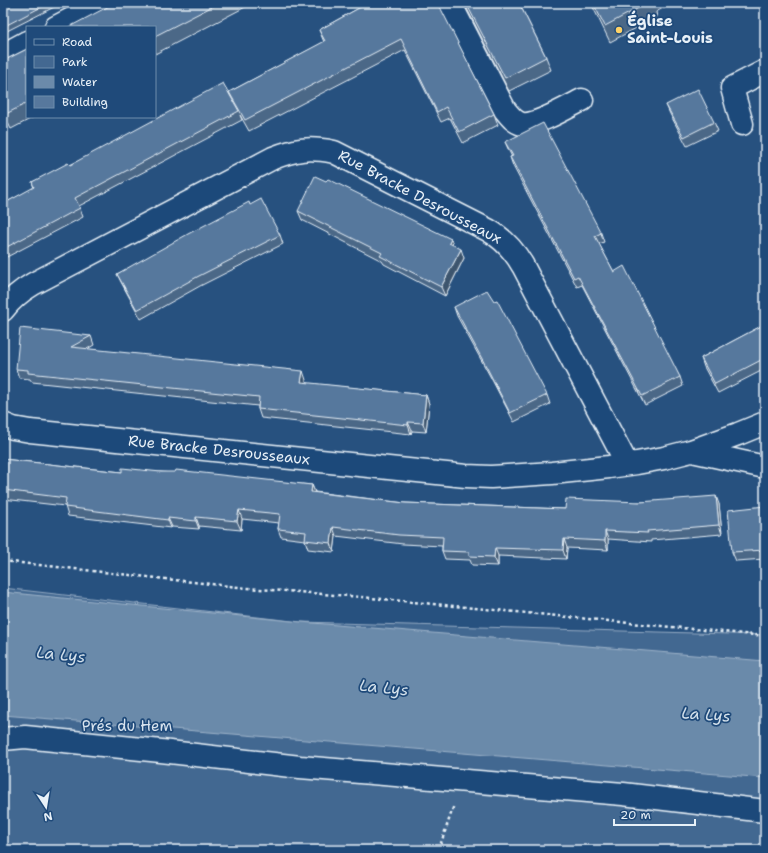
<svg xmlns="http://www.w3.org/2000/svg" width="768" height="853" font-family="'Shantell Sans',sans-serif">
<rect width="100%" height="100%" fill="#27517f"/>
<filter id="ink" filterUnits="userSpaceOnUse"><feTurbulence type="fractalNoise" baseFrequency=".025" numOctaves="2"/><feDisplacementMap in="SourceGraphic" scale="8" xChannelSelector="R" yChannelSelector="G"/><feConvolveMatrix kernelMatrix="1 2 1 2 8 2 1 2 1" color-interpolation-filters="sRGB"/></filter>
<g filter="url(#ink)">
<path fill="#436891" stroke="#96acc4" d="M3,588L301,622L765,635V850H3Z"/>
<path fill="#6b8aaa" stroke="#9db3c9" d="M3,592L301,622L765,661V778L3,715Z"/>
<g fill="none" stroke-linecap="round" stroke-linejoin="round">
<g stroke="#e8f1f8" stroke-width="25">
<path id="minor" d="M450,3L505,110C510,116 514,122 522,124C536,126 568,107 582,100
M56,27L102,3
M3,55L27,42
M742,124L732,88L765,71
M3,310C12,298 21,291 33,284L273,158C296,149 309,147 334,152L488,230C504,239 514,250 523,266L627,464
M3,424L13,428L30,431L466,476L491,477L552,473L609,467L637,463L664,458L691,451L738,434L765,423
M692,451L765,467
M3,739L25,737L161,751L300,767L623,794L765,811"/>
</g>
<path stroke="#e8f1f8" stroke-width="2.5" stroke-dasharray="3 3" stroke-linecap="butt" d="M3,561L247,588L361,597L765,636
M440,850V846L454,805"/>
<use href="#minor" stroke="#1f4a7a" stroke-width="22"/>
</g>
<path fill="#4b6787" stroke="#e8f1f8" d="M3,3H62L3,33Z
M115,3H253L155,54V27Z
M368,3L494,114L498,125L463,143L450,118L441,122L405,50L249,131L240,115L242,120L79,206L83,217L3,259V204L34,188L32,182L70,165L232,100L229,92L324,42L319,30Z
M464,3H519L546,57L551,70L509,91Z
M591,3H672L656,12L657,17L610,42Z
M27,49V117H34L11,129L7,121L3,123V61Z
M666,105L714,122L718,131L687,146L670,114Z
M505,142L601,233L604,242L599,244L614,272L680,377L683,386L645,405L582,285L577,287L513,166L510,157H512L509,151Z
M250,205L280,235L283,244L200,286L141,319L121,282L117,274Z
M298,211L451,239L453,245L464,258L445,296L384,264L382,261L302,220Z
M454,307L547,395L550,404L514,422L490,376L457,316Z
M765,324V369L718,393L704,367L701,358Z
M91,336L94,345L87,349L306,380L305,383L426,395L429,404L426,432L412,431L411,434L261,418L258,409V406L32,382L30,379L19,378L16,369Z
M3,459L122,472H161L312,485L315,492L405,503L565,509L640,502L719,504L722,534L651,540V542L608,539V550L567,548L566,559L498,556V566L472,565L470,560L445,559L442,551V546L403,544L336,536L334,552L308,549L305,540L281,537L278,529L279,523L242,519L241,530L199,526V529L172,527L171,528L68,516L65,506L3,499Z
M765,506V559L736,561L732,552Z"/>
<path fill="#3d546e" stroke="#e8f1f8" d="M451,239L454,248L449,243Z
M461,249L464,258L445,296L441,287Z
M303,371L306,380L305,391L301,382Z
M426,395L429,404L426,432L423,423Z
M408,422L412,431L411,434L408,425Z
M312,485L315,493L311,492Z
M716,496L719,504L722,534L719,525Z
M239,510L242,519L241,530L237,521Z
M196,517L199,526V529L196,521Z
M168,518L172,527L171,528L168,520Z
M333,527L336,536L334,552L331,543Z
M605,531L608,539V550L605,541Z
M564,539L567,548L566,559L563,550Z
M495,548L498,556V566L494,557Z"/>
<path fill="#57789d" stroke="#e8f1f8" d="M3,3H49L3,27Z
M115,3H219L155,36V27H69Z
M368,3H438L494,114L459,132L446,107L437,112L401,39L245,120L229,92L325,41L319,30Z
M466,3H519L546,57L505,78Z
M593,3H648L605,26Z
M27,49V103L6,114L3,108V61Z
M223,83L239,111L75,198L80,208L3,249V204L34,187L32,182L68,163L70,165Z
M698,89L714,122L684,137L666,105Z
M543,123L601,233L595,236L614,272L624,266L680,377L642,396L578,276L574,278L510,157L513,156L505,142Z
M315,176L326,181L328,179L451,239L449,243L461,249L441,287L380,256L382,253L298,211Z
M261,199L280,235L197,277L137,310L117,274L188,234L249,202L250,205Z
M487,290L494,301L497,300L547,395L510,413L487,368L454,307Z
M765,324V358L715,384L701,358Z
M20,328L91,336L71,347L303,371L301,382L426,395L423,423L408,422V425L258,409L259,397L28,373V370L16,369Z
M3,459L122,472V468L161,472H175L176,470L312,485L311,492L405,503L565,509L566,499L640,502L716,496L719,525L647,531L648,533L605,531V541L564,539L563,550L495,548L494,557L469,556V552L442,551L443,537L399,535L333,527L331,543L305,540L306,532L278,529L280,514L239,510L237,521L196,517V521L168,518V520L65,507L66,498L3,490Z
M765,506V550L732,552L728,510Z"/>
</g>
<circle fill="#ffd166" stroke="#1f4a7a" stroke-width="1.5" cx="619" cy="30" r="4"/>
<g text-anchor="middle" stroke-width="3.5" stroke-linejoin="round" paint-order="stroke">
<g font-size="15" font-weight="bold" fill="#e8f1f8" stroke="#1f4a7a" text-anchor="start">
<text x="627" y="26">Église<tspan x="627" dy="17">Saint-Louis</tspan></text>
</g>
<g font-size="15" fill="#e8f1f8" stroke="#1f4a7a">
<text transform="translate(420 197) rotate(28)" y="5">Rue Bracke Desrousseaux</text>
<text transform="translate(219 450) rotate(6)" y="5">Rue Bracke Desrousseaux</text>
</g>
<g font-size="15" fill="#d8e3ee" stroke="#1f4a7a">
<text x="127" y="731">Prés du Hem</text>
</g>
<g font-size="16" font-style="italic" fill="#d5e2ec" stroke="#1f4a7a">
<text transform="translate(61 654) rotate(6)" y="6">La Lys</text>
<text transform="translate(384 687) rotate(6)" y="6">La Lys</text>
<text transform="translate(706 714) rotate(4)" y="6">La Lys</text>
</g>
</g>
<rect width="768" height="853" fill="none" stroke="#1f4a7a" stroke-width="16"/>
<rect x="8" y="8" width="752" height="837" fill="none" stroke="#e8f1f8" stroke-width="1.5" filter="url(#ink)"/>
<rect x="26" y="26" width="130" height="92" fill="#1f4a7a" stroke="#6f8dac"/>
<rect x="34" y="39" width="20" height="6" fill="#1f4a7a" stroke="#6f8dac"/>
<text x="62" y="46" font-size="12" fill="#e8f1f8">Road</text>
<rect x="34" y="56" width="20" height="12" fill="#436891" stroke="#6f8dac"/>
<text x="62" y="66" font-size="12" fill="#e8f1f8">Park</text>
<rect x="34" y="76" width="20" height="12" fill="#6b8aaa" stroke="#6f8dac"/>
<text x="62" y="86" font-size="12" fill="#e8f1f8">Water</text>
<rect x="34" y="96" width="20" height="12" fill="#57789d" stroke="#6f8dac"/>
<text x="62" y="106" font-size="12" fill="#e8f1f8">Building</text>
<g transform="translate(46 807) rotate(168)" stroke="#1f4a7a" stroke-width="3" paint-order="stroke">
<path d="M0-3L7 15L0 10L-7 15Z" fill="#e8f1f8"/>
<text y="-6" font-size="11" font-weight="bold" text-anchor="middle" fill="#e8f1f8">N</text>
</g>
<path d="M614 819v6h81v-6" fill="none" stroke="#e8f1f8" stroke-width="2"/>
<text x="620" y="819" font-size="12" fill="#e8f1f8" stroke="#1f4a7a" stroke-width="3" paint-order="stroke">20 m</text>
</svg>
